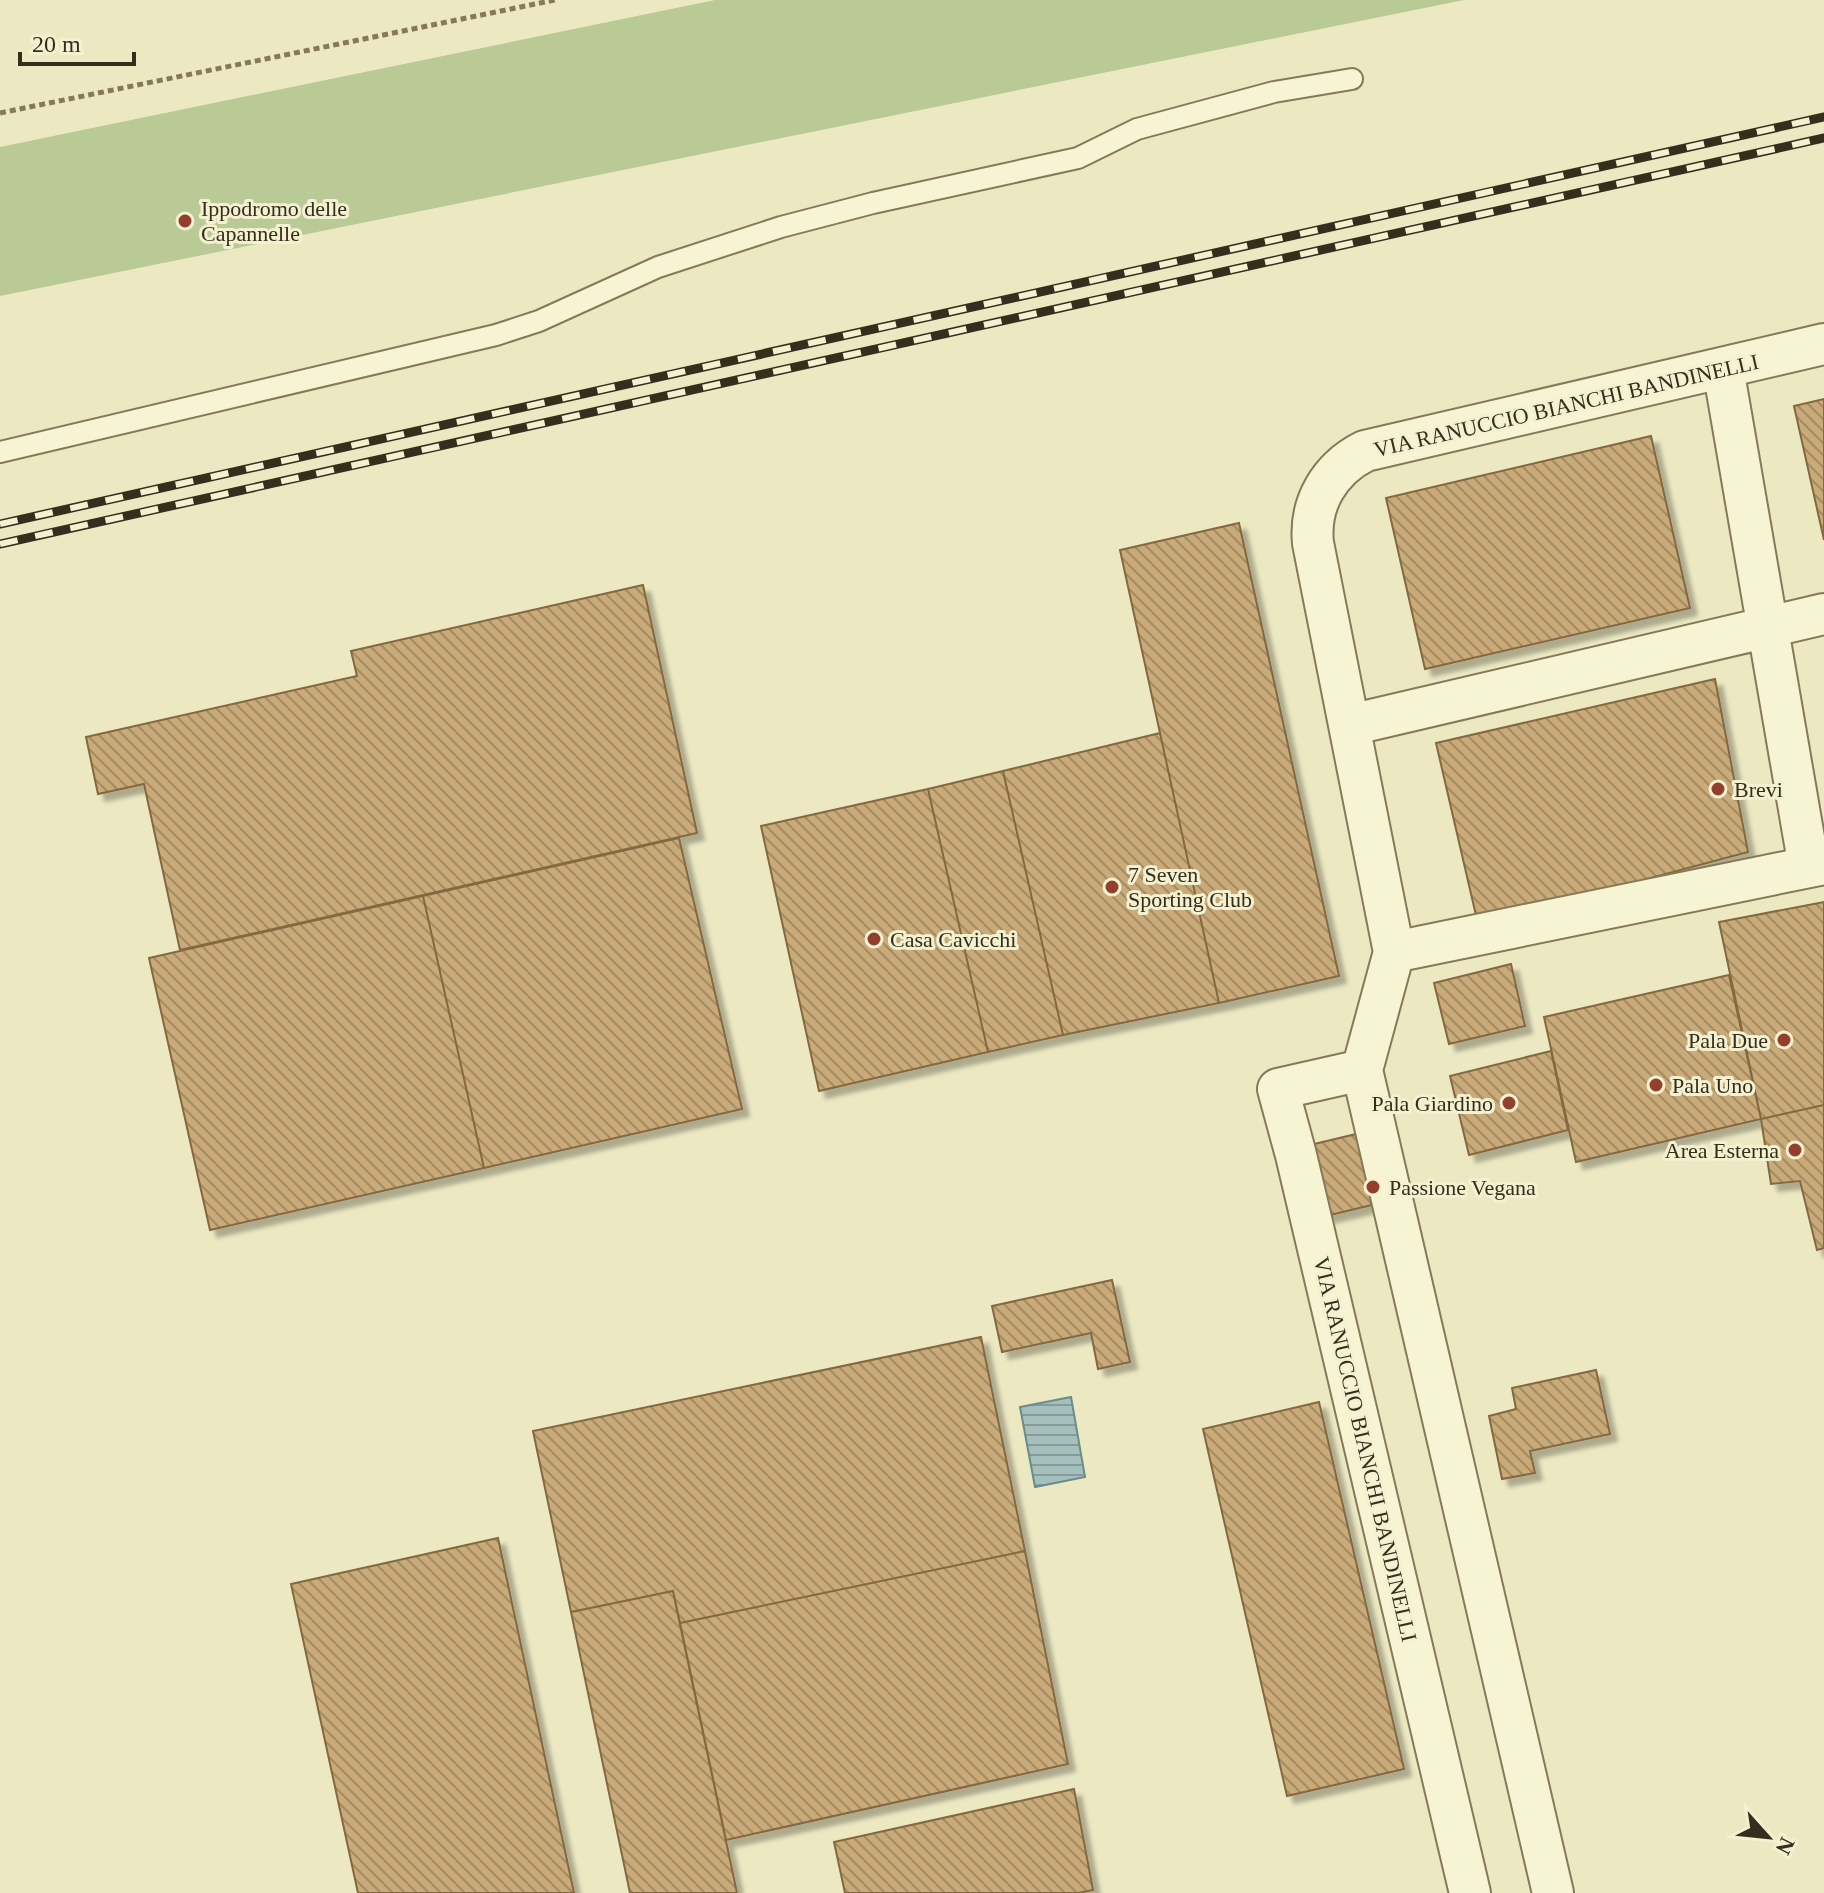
<svg xmlns="http://www.w3.org/2000/svg" width="1824" height="1893" font-family="Georgia,serif">
<defs>
<pattern id="water-rules" width="6" height="5" patternUnits="userSpaceOnUse" patternTransform="scale(2)"><rect width="6" height="5" fill="#a4bfbc"/><path d="M0 2.5h6" fill="none" stroke="#869c98"/></pattern>
<pattern id="building-back-hatch" width="6" height="6" patternUnits="userSpaceOnUse" patternTransform="scale(2)"><rect width="6" height="6" fill="#c9aa79"/><path d="M-1 5l2 2M0 0l6 6M5-1l2 2" fill="none" stroke="#a48b63"/></pattern>
<filter id="shadow"><feDropShadow dx="7" dy="7" stdDeviation="2" flood-color="#0004"/></filter>
</defs>
<rect width="100%" height="100%" fill="#ece8c2"/>
<path fill="#baca96" d="M715,0H1464L0,296V147Z"/>
<path fill="url(#water-rules)" stroke="#6b8c8b" stroke-width="2" d="M1071,1397L1085,1477L1035,1487L1020,1407Z"/>
<path fill="url(#building-back-hatch)" stroke="#846840" stroke-width="2" filter="url(#shadow)" d="M1824,399V540L1794,406Z
M1651,436L1690,608L1425,669L1386,498Z
M1239,523L1339,976L1219,1003L1120,550Z
M643,585L697,833L180,950L144,784L98,794L86,737L357,676L351,651Z
M1715,679L1748,852L1478,924L1436,743Z
M1160,733L1219,1003L1063,1035L1003,771Z
M1003,771L1063,1035L988,1052L928,789Z
M928,789L988,1052L819,1091L761,826Z
M679,838L742,1109L484,1168L423,896Z
M423,896L484,1168L210,1230L149,958Z
M1824,902V1105L1761,1119L1719,922Z
M1511,964L1525,1026L1449,1044L1434,983Z
M1729,975L1761,1119L1576,1162L1544,1017Z
M1551,1051L1568,1130L1469,1155L1450,1076Z
M1824,1105V1248L1817,1250L1800,1181L1771,1184L1761,1119Z
M1356,1134L1372,1205L1326,1216L1310,1145Z
M1112,1280L1130,1362L1098,1369L1091,1333L1002,1352L992,1306Z
M981,1337L1025,1551L680,1623L673,1591L571,1612L533,1431Z
M1596,1370L1610,1434L1530,1451L1535,1473L1502,1479L1489,1416L1516,1409L1512,1388Z
M1319,1402L1404,1769L1287,1796L1203,1429Z
M498,1538L574,1893H358L291,1584Z
M1025,1551L1068,1764L726,1840L680,1623Z
M673,1591L675,1601L737,1893H630L571,1612Z
M1074,1789L1093,1890L1078,1893H845L834,1842Z"/>
<g fill="none" stroke-linecap="round" stroke-linejoin="round">
<g stroke="#85795a" stroke-width="24">
<path id="lane" d="M0,452L496,335L539,321L658,267L781,227L873,203L1078,158L1137,129L1274,92L1352,79"/>
</g>
<g stroke="#85795a" stroke-width="44">
<path id="street" d="M1723,368L1809,867
M1350,725L1824,614
M1394,952L1824,864
M1362,1070L1278,1089L1296,1155L1470,1893
M1553,1893L1362,1070L1394,952L1313,543C1309,504 1329,469 1365,451L1824,344"/>
</g>
<path stroke="#85795a" stroke-width="5" stroke-dasharray="6 4" stroke-linecap="butt" d="M0,113L555,0"/>
<use href="#lane" stroke="#f7f4d4" stroke-width="20"/>
<use href="#street" stroke="#f7f4d4" stroke-width="40"/>
<g stroke="#362e1d" stroke-width="9">
<path id="rail" d="M0,524L1824,117
M0,544L1824,138"/>
</g>
<use href="#rail" stroke="#f4f1d1" stroke-width="6" stroke-dasharray="18" stroke-linecap="butt"/>
</g>
<g fill="#923f2c" stroke="#f4f1d1" stroke-width="3">
<circle cx="185" cy="221" r="8"/>
<circle cx="1718" cy="789" r="8"/>
<circle cx="1112" cy="887" r="8"/>
<circle cx="874" cy="939" r="8"/>
<circle cx="1784" cy="1040" r="8"/>
<circle cx="1656" cy="1085" r="8"/>
<circle cx="1509" cy="1103" r="8"/>
<circle cx="1795" cy="1150" r="8"/>
<circle cx="1373" cy="1187" r="8"/>
</g>
<g text-anchor="middle" stroke-width="6" stroke-linejoin="round" paint-order="stroke">
<g font-size="22" fill="#362e1d" stroke="#f4f1d1" text-anchor="start">
<text x="201" y="216">Ippodromo delle<tspan x="201" dy="25">Capannelle</tspan></text>
<text x="1734" y="797">Brevi</text>
<text x="1128" y="882">7 Seven<tspan x="1128" dy="25">Sporting Club</tspan></text>
<text x="890" y="947">Casa Cavicchi</text>
<text x="1768" y="1048" text-anchor="end">Pala Due</text>
<text x="1672" y="1093">Pala Uno</text>
<text x="1493" y="1111" text-anchor="end">Pala Giardino</text>
<text x="1779" y="1158" text-anchor="end">Area Esterna</text>
<text x="1389" y="1195">Passione Vegana</text>
</g>
<g font-size="22" fill="#362e1d" stroke="#f4f1d1">
<text transform="translate(1566 405) rotate(-13)" y="8">VIA RANUCCIO BIANCHI BANDINELLI</text>
<text transform="translate(1366 1449) rotate(77)" y="8">VIA RANUCCIO BIANCHI BANDINELLI</text>
</g>
</g>
<g transform="translate(1768 1837) rotate(117)" stroke="#f4f1d1" stroke-width="6" paint-order="stroke">
<path d="M0-6L14 30L0 20L-14 30Z" fill="#362e1d"/>
<text y="-12" font-size="22" font-weight="bold" text-anchor="middle" fill="#362e1d">N</text>
</g>
<path d="M20 52v12h114v-12" fill="none" stroke="#362e1d" stroke-width="4"/>
<text x="32" y="52" font-size="24" fill="#362e1d" stroke="#f4f1d1" stroke-width="6" paint-order="stroke">20 m</text>
</svg>
